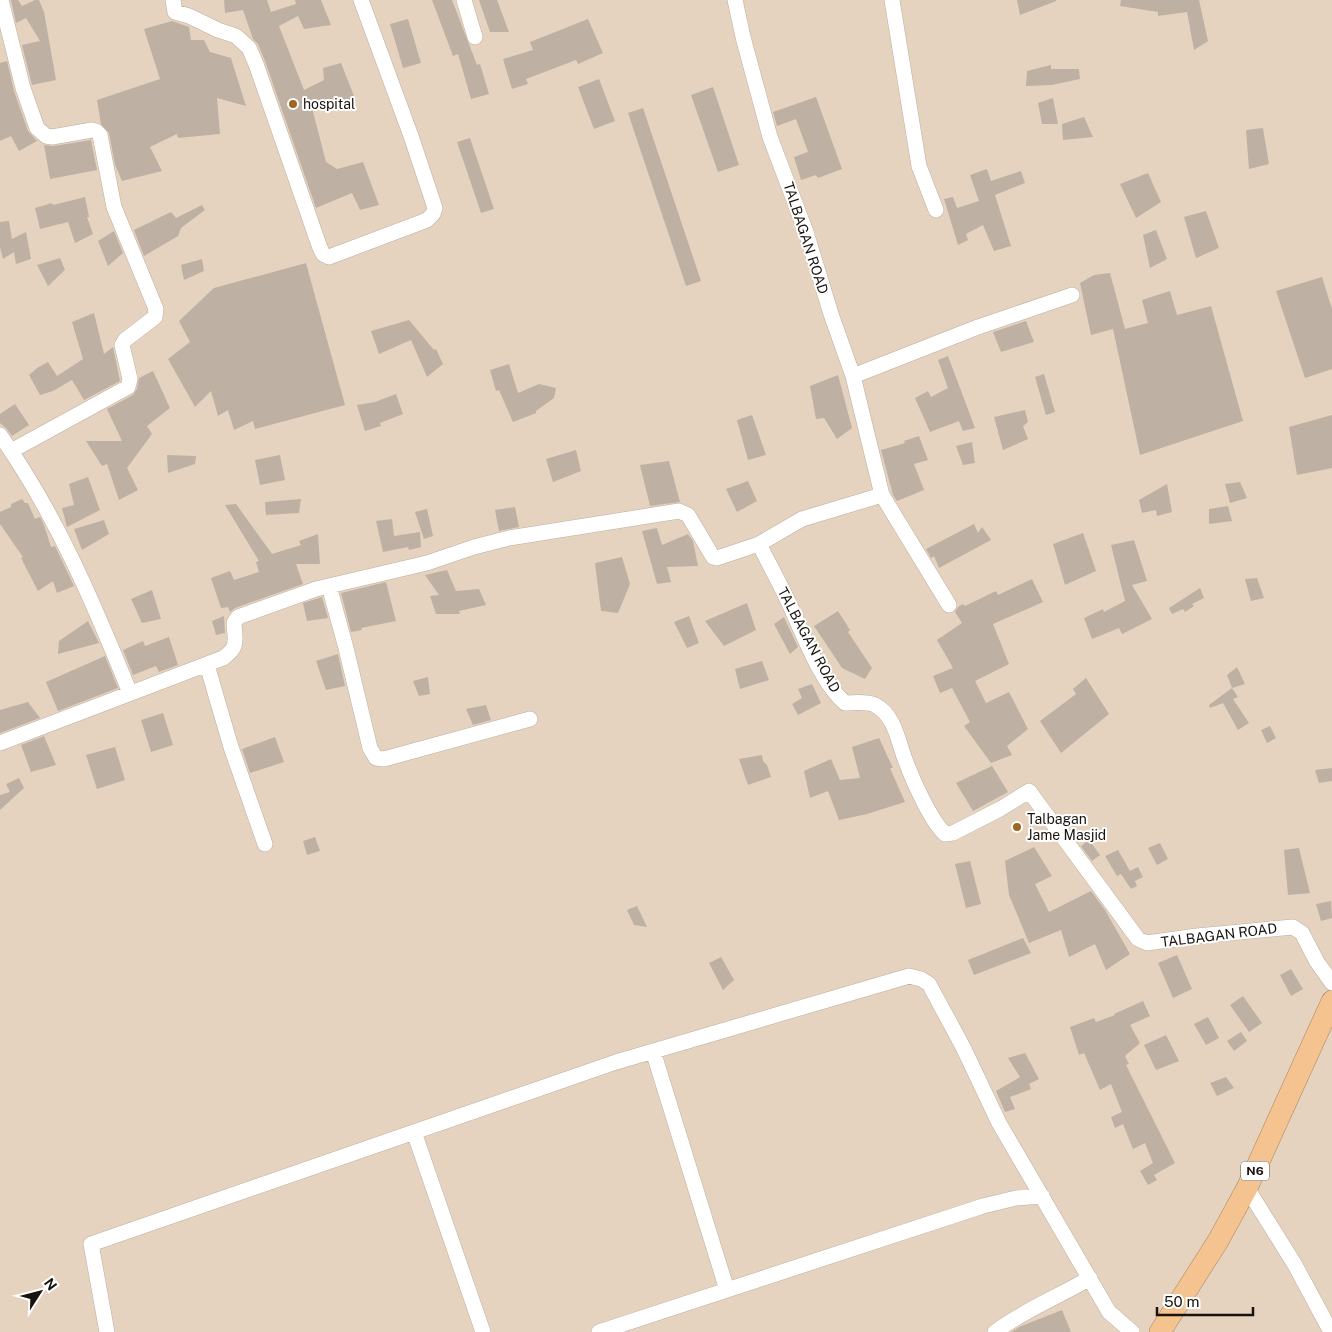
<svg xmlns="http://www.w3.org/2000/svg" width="1332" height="1332" font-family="'Public Sans',sans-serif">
<rect width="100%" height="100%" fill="#eedfd1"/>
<path fill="#e6d3bf" d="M0,0H1332V1332H0Z"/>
<path fill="#beb0a3" d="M11,0H18L22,6L35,0H39L44,12L56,80L32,85L22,45L40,41L26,18L16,23Z
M224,0H267L271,12L296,4L295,0H321L331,25L304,29L298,16L279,26L304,90L324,80L323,68L341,63L356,101L334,108L310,100L326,162L337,169L363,162L379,205L360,210L352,193L316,208L265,61L258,44L253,39L243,10L225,13Z
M432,0H452L477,65L480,64L489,94L471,99L458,54L453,56Z
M479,0H497L509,32H490Z
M1017,0H1056V1L1020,15Z
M1121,0H1199L1208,41L1194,50L1187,12L1158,16V12L1120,6Z
M408,19L421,63L403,68L390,24Z
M588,19L603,53L578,64L576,60L526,79L528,84L512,89L503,59L533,50L530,42Z
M172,21L189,27L191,40H204L210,52L231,58L246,106L217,98L220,134L178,138L177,134L150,147L162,171L122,181L115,165L109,133L101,124L97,100L160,79L144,29Z
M7,61L14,91L28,131L37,141L19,151L11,136L0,141V63Z
M1051,65V69H1079L1080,79L1052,85L1026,86L1027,71Z
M599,79L615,121L594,129L578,87Z
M713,87L739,165L718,172L691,95Z
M816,97L842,169L818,178L816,175L801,180L794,157L808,152L796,119L777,126L773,112Z
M1053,98L1058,124H1042L1038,103Z
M643,108L701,281L686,286L628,113Z
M1084,117L1093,137L1063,140L1062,124Z
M1263,128L1269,164L1249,169L1246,130Z
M470,138L494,209L481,213L457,142Z
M91,140L97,170L50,179L44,145L54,146Z
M987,169L991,181L1021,171L1025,183L995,195L1011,246L994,251L983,225L966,234L968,240L958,245L944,199L953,197L957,208L979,201L970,175Z
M1148,173L1161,202L1136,218L1120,184Z
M85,197L89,217H87L93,234L75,243L68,222L40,229L35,208L52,203L53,205Z
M202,205L205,210L181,228L178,236L144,256L134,230L171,212L176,218Z
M1206,211L1219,248L1196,258L1184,217Z
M9,221L12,239L26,232L31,259L16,264L14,252L3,259L0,247V222Z
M1156,230L1167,259L1150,268L1143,235Z
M114,231L123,253L108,266L98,241Z
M60,258L65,270L48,286L37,265Z
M202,259L204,271L184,280L181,265Z
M306,263L345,405L255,429L253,421L234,430L228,410L218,416L211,391L195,407L168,359L190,342L179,321L214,288Z
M1110,273L1125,329L1148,323L1142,300L1170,291L1177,315L1211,306L1243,421L1140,455L1113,329L1091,335L1080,283L1094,275Z
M1322,277L1332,309V369L1305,378L1276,291Z
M94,313L104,354L113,347L120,381L84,400L72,380L53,391L40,395L29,375L37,368L48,362L57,376L83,359L72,322Z
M409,320L434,350L436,349L443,364L427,377L411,340L379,354L371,331Z
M1026,321L1034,342L1001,352L993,332Z
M948,356L975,428L963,431L959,421L930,432L915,398L928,391L931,397L948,388L938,360Z
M509,364L518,393L539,384L556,388L554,398L536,411V413L513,422L499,390L496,391L490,370Z
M153,371L170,408L147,426L152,434L127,468L138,490L119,500L107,464L102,466L86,441H122L107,409L133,395L137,389L139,378Z
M1044,374L1055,412L1046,415L1035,377Z
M838,375L852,428L837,439L824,418L816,419L810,386Z
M396,394L403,414L380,423L381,426L365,431L357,405L375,402Z
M15,404L29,425L12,436L7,429L0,423V414Z
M1025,410L1028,422L1023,426L1028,439L1003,450L994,417Z
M752,415L766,455L748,460L737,420Z
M1332,415V468L1297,475L1289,427Z
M919,436L928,460L914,464L924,490L897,501L893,495L881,450L905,443L904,441Z
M972,442L975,463L963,465L956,446Z
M576,450L581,471L553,482L546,459Z
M167,455L196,456L195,464L168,473Z
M280,455L285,480L260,485L255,460Z
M669,461L680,502L650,506L640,465Z
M88,477L100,510L67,527L62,508L74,505L69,484Z
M748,481L757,501L737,512L726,489Z
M1240,482L1247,498L1230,503L1225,484Z
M1167,484L1172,512L1157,516L1156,510L1142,513L1139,500Z
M22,499L25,503H28L35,519L40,517L44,525L51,547L55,546L74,586L57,593L53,581L38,591L21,558L23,557L0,524V512L11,507V504Z
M301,499L299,513L266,515L265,502Z
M236,504L272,554L301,545L299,541L318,534L320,564H296L303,584L235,608L230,612L228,607L221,608L211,578L230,571L234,580L259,572L256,562L259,561L225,505Z
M1228,506L1232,521L1209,524V509Z
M515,507L519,527L499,531L495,510Z
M427,509L433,536L424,539L415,512Z
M392,519L394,536L420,532L421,547L409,550L408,547L383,552L376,521Z
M104,520L109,534L82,550L74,529Z
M974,524L978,533L982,527L991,540L939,568L934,556L931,558L926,549Z
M657,528L662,545L688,534L693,541L698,566L667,567L671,582L657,584L642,531Z
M1083,533L1096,571L1065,585L1053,544Z
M1134,540L1147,581L1132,585L1152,619L1122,634L1119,628L1092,639L1084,618L1103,609L1104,612L1125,601L1111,545Z
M622,557L630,584L618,613L601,611L595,563Z
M447,570L456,591L479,589L486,605L459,611L460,614H436L430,596L439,595L425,575Z
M1257,578L1264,598L1251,601L1245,579Z
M1032,579L1043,602L993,624L1009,664L975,681L986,703L1009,692L1028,729L1007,746L1012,755L991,763L964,726L970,722L952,688L940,693L933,676L953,668L937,640L962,623L955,612L958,607L963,604L965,606L996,591L998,595Z
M386,582L396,621L361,628L362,630L351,632L341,593Z
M1200,588L1204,598L1192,604L1194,606L1185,612L1183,609L1172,614L1169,608Z
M152,590L161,619L142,623L131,599Z
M322,597L328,618L307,621L303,603Z
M747,603L756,630L724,646L705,621Z
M838,611L850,630L848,632L872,668L865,679L842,668L814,626Z
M224,616L225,633L216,635L212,621Z
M689,616L699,643L687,648L674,622Z
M784,617L798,647L790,654L774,624Z
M88,621L99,643L58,654L59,641Z
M169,637L178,665L159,672L156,666L133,675L123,650L143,641L145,646Z
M338,654L345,686L326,690L316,661Z
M105,656L118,688L58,711L46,682Z
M762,661L769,680L740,689L735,669Z
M1237,667L1245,684L1232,688L1227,675Z
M428,677L430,694L419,696L413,681Z
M1086,678L1109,714L1061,753L1040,721L1076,694L1073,689Z
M812,684L821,703L798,715L792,704L802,698L798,689Z
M1232,688L1238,697L1233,699L1249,723L1238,730L1223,703L1210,708L1209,705Z
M28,702L40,718L0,733V710Z
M486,705L491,720L473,725L466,709Z
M163,713L173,745L151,752L141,720Z
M1270,726L1276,738L1267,743L1261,730Z
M44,736L56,765L31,772L21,745Z
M275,737L284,762L250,773L242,749Z
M879,738L893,768H890L905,802L867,814L839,820L828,791L810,798L804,771L831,759L840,780L860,778L852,747Z
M115,747L125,780L97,789L86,755Z
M762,755L763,761L767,765L771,777L748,785L739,759Z
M992,766L1008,792L973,811L956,783Z
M1332,768V781L1319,783L1315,770Z
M19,778L24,788L0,810V795L10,792L6,784Z
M315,837L320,851L307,855L303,841Z
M1089,840L1100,855L1092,861L1081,846Z
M1160,843L1168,859L1157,865L1148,848Z
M1034,847L1052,876L1035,884L1049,912L1091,891L1105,910L1130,954L1106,970L1095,944L1069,957L1061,930L1029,943L1009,895L1005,861Z
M1299,848L1310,893L1288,895L1284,850Z
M1118,850L1130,871L1138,867L1143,877L1135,881L1137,886L1131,889L1121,874L1117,876L1105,856Z
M970,861L981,904L966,908L955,864Z
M1331,901L1332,918L1321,921L1316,904Z
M637,906L647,927L634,925L627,910Z
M1023,938L1031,953L974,975L968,960Z
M1177,955L1192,989L1173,998L1158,963Z
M721,957L734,980L723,990L709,963Z
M1291,969L1303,989L1291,996L1280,975Z
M1243,996L1262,1023L1249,1032L1230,1005Z
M1143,1001L1150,1016L1130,1025L1140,1043L1125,1056L1129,1064L1126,1065L1175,1163L1154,1175L1157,1180L1148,1185L1140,1171L1153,1163L1145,1143L1133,1149L1123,1124L1115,1128L1111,1117L1122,1112L1111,1084L1100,1090L1084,1053L1079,1055L1070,1027L1094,1018L1096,1022L1115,1015L1114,1014Z
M1208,1017L1219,1038L1206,1045L1194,1024Z
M1241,1032L1247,1041L1234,1051L1227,1041Z
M1166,1035L1179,1061L1156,1070L1144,1045Z
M1025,1053L1039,1079L1029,1084L1031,1089L1010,1097L1015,1109L1005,1112L996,1091L1020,1077L1008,1058Z
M1226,1077L1234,1088L1217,1096L1210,1083Z
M1062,1310L1071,1332H1011L1019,1327Z"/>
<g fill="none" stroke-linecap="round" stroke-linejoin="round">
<g stroke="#bbaea0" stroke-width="16">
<path id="minor" d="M1,0L23,88L37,128L46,136L52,137L92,130L96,131L100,135L114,207L156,309L155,317L125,340L122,345L130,379L128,387L11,451
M173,0L175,12L189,16L218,30L236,36L249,48L256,64L320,248L323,254L329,257L427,220L433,214L435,208L411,136L361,0
M464,0L475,37
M735,0L743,37L770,137L806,232L831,314L853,376L882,495L802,519L759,544C768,562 778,580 787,599C801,628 820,682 845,703C855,703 866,701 875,705C896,716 898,743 906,762C913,781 931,821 945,834L953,833L1000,809L1029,791L1138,939L1147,943L1197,936L1293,927L1302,933L1317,962L1332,983
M892,0L919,166L936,210
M853,376L978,327L1072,295
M0,435C56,514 94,604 130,693
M882,495L949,605
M329,586L346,648L370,748L376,758L384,759L530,719
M207,665L231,747L265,844
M0,743L223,658C239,647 235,641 234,623L238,617L316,589L427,563L474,547L509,538L679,511L688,515L713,557L717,558L759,544
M653,1051L727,1290
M414,1132L483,1332
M1247,1188L1295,1265L1331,1332
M107,1332L91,1244L616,1062L909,976L921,979L929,984L963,1047L999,1123L1109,1312L1132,1332
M599,1332L983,1206L1016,1198L1042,1196
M995,1332C1024,1310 1058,1297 1090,1278"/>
</g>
<g stroke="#a78562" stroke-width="22">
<path id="highway" d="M1160,1332L1218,1241L1247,1188L1332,1001"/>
</g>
<use href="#minor" stroke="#fff" stroke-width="15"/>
<use href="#highway" stroke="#f4c38f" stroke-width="21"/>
</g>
<g fill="#9d6621" stroke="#fff" stroke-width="2">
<circle cx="293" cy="104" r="5"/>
<circle cx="1017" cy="827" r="5"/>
</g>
<g text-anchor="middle" stroke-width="4" stroke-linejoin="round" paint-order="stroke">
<rect fill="#fff" stroke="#5d5a56" stroke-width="1" x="1241" y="1161.5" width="28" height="19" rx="4"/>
<g font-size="12" font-weight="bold" fill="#18130e">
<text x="1255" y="1175">N6</text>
</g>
<g font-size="14" fill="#18130e" stroke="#fff" text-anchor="start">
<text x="303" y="109">hospital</text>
<text x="1027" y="824">Talbagan<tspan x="1027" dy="16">Jame Masjid</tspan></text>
</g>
<g font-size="14" fill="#18130e" stroke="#fff">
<text transform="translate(806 238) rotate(72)" y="5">TALBAGAN ROAD</text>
<text transform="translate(809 640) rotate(62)" y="5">TALBAGAN ROAD</text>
<text transform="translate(1219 935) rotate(-7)" y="5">TALBAGAN ROAD</text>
</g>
</g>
<g transform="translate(40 1292) rotate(54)" stroke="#ffffff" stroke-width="4" paint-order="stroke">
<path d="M0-4L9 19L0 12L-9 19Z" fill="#18130e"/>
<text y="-8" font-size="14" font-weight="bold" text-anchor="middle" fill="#18130e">N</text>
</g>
<path d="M1157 1307v8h96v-8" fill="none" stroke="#18130e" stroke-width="2.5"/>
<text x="1164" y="1307" font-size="15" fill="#18130e" stroke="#ffffff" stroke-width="4" paint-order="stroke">50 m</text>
</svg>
